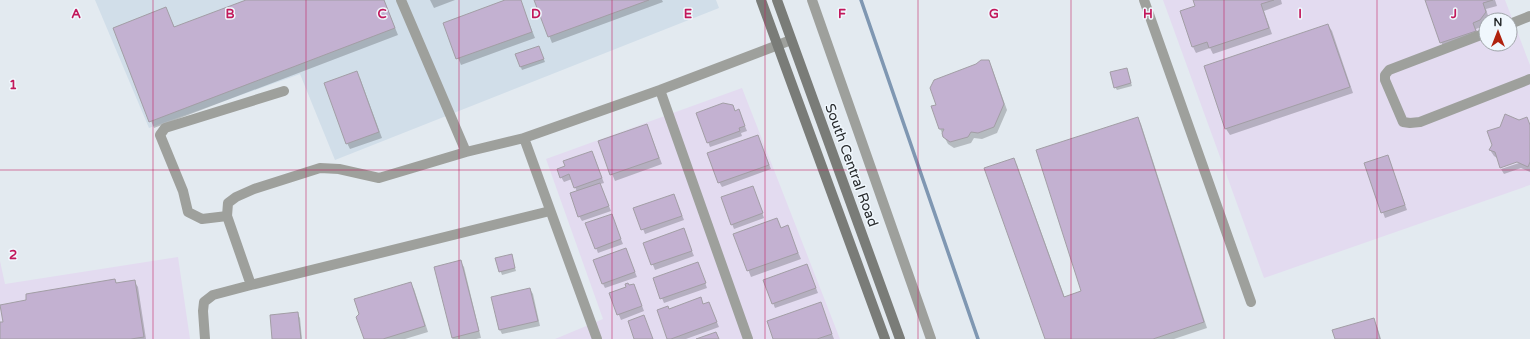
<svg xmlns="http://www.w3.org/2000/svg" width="1530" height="339" font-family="'Varela Round',sans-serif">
<rect width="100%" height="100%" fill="#e3eaf0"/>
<path fill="#e3dbf0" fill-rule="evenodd" d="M1163,0H1505L1530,65V185L1264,278ZM1486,20H1510V44H1486Z
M742,88L840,339H555L603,319L546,159Z
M178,257L190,339H0V261L5,284Z"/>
<path fill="#d1dee9" d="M95,0H716L719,8L335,160L300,74L149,128Z"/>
<path fill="#0003" d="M248,0H384L398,35L154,128L114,28L166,9L175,28Z
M430,0H455L434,8Z
M508,0H520L535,38L461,65L444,23Z
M535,0H662L663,2L552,43Z
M1195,0H1281L1282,4L1264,11L1272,34L1213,54L1210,48L1196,53L1193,47L1181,12L1197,7Z
M1426,0H1495L1497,6L1486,9L1489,19L1486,20L1483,26L1476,29L1479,37L1444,48L1441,42Z
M1328,25L1332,31L1353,93L1230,135L1226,129L1205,67Z
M540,50L545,62L522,70L516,55Z
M988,61L992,68L1007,110L997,133L982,139L974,138L971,143L954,148L948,144L940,129L938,105Z
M1128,72L1132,86L1117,90L1115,87Z
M360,78L382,138L350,149L347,143Z
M739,111L747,131L741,133L742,136L710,147L697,114Z
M1138,118L1141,124L1207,328L1174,339H1046L1013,159L1017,165L1065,298L1082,292Z
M1527,119L1530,124V172L1521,168L1504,174L1501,169L1522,162L1497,158L1494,156L1490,150L1518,121Z
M647,125L662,164L615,181L599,142Z
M760,141L771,169L722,187L719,182Z
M594,156L604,183L600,184L611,211L582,221L579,216L577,192L572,179L564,182L561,177L566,167Z
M1388,156L1407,210L1385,218L1365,163Z
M755,192L764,218L734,229L732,224Z
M674,195L684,220L645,234L635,209Z
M611,215L623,244L598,253L596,248Z
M777,219L781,228L787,226L801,259L751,277L734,234Z
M683,229L694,256L655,270L644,243Z
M626,249L637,277L605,288L603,284Z
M511,255L516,271L502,275L496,259Z
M460,261L464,267L481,338L476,339H453L452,338Z
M698,263L707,288L664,303L654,279Z
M809,270L818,293L775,308L764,281Z
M115,280L117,284L134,281L138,287L146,339H0V323Z
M410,283L414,289L428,332L405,339H365Z
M629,286L636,290L644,311L621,320L610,293Z
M530,289L533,294L540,326L502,334L500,330Z
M700,299L704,305L709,303L719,327L686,339H668L669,310Z
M820,303L834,339H775Z
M297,313L300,318L302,339H273Z
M1374,320L1377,326L1381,339H1336Z"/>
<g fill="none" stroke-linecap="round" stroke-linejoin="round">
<path stroke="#7f97b2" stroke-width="3.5" d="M861,0L978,339"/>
</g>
<path fill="#c3b1d1" stroke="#a29ea5" d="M246,0H384L395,28L149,122L113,28L166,7L174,27Z
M505,0H521L532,32L456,59L443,23Z
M534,0H649L548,37Z
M1193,0H1274L1261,4L1269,28L1209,48L1207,42L1192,47L1180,11L1195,6Z
M1425,0H1493L1483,3L1486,12L1480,20L1473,23L1476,31L1440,43Z
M1328,24L1350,87L1225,129L1204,66Z
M539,46L544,59L520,67L515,54Z
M981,60H989L1004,104L994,127L978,133L971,132L968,137L950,142L943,137L942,133L944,129H939L931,106L936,105L930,88L934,80L976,64Z
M1127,68L1131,83L1114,88L1110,72Z
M357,71L379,132L346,144L324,83Z
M723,103L733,105L735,111L739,109L745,126L739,128L740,131L707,143L696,113Z
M1505,114L1519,120L1527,117L1530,125V162L1528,167L1517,162L1500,168L1495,152L1489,150L1492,145L1487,131L1500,127Z
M1138,117L1204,322L1153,339H1045L984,168L1014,158L1064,297L1081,291L1036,150Z
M647,124L659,158L610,175L598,141Z
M758,135L769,165L718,183L707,153Z
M592,151L602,178L574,188L569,174L560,178L557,169L565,166L563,161Z
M1388,155L1405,205L1381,213L1364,163Z
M600,183L609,206L578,217L570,193Z
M753,186L763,213L731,225L721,197Z
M674,194L682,216L641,230L633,208Z
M612,214L621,239L595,249L585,223Z
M777,218L781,228L788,225L798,253L747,271L733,234Z
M684,228L692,251L651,265L643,243Z
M626,248L635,272L602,284L593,260Z
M512,254L515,268L499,272L495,258Z
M461,260L479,331L452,338L434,267Z
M698,262L706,283L660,299L653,278Z
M807,264L816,288L772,304L763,280Z
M115,279L116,283L135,280L144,337L131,339H0V322H3L0,305L26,300V294Z
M411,282L425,326L383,339H364L356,317L359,314L354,299Z
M628,283L629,285L634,284L642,306L617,315L609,293L626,287L625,284Z
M530,288L538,321L499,330L491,297Z
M701,297L703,304L709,302L717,322L671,339H667L657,310L668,306L669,309Z
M821,302L832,334L817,339H773L767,321Z
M298,312L301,339H272L270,315Z
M644,315L653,339H634L628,321Z
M1374,318L1380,339H1335L1332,330Z
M716,332L719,339H696Z"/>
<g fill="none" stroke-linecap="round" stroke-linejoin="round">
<path stroke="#9ea09c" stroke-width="10" d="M401,0L466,152L524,138L660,90L791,40
M812,0L931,339
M1144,0L1251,302
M1510,24L1530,16
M1486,33L1389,70L1385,75V80L1403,122L1410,123L1420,122L1530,79
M660,90L748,339
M524,138L597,339
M227,216L202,219L188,212L183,191L160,135L165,128L284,91
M251,285L550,211
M205,339L203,311L204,302L213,295L251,285L227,216L228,203L236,197L254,189L320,168L339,169L379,178L466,152"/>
<path stroke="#7a7c78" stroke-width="10" d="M761,0L885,339
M777,0L900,339"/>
</g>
<path fill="none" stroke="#c2185b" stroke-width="1" stroke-opacity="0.55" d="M153,0V339M306,0V339M459,0V339M612,0V339M765,0V339M918,0V339M1071,0V339M1224,0V339M1377,0V339M0,170H1530"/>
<g text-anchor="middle" stroke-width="3" stroke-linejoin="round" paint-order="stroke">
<g font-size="14" fill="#272a2c" stroke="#f0f7fd">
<text transform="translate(852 165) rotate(70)" y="5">South Central Road</text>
</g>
</g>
<g font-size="13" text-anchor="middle" font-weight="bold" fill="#c2185b" stroke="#f0f7fd" stroke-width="3" stroke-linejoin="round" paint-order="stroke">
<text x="76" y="18">A</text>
<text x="230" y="18">B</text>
<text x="382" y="18">C</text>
<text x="536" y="18">D</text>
<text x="688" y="18">E</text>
<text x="842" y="18">F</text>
<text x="994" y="18">G</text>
<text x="1148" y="18">H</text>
<text x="1300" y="18">I</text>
<text x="1454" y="18">J</text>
<text x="13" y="89">1</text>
<text x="13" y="259">2</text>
</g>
<g transform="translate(1498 32)"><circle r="19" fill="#f0f7fd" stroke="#a0a5a9"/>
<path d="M0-3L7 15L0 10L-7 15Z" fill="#b0220e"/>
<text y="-6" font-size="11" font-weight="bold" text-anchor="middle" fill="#272a2c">N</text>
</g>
</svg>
